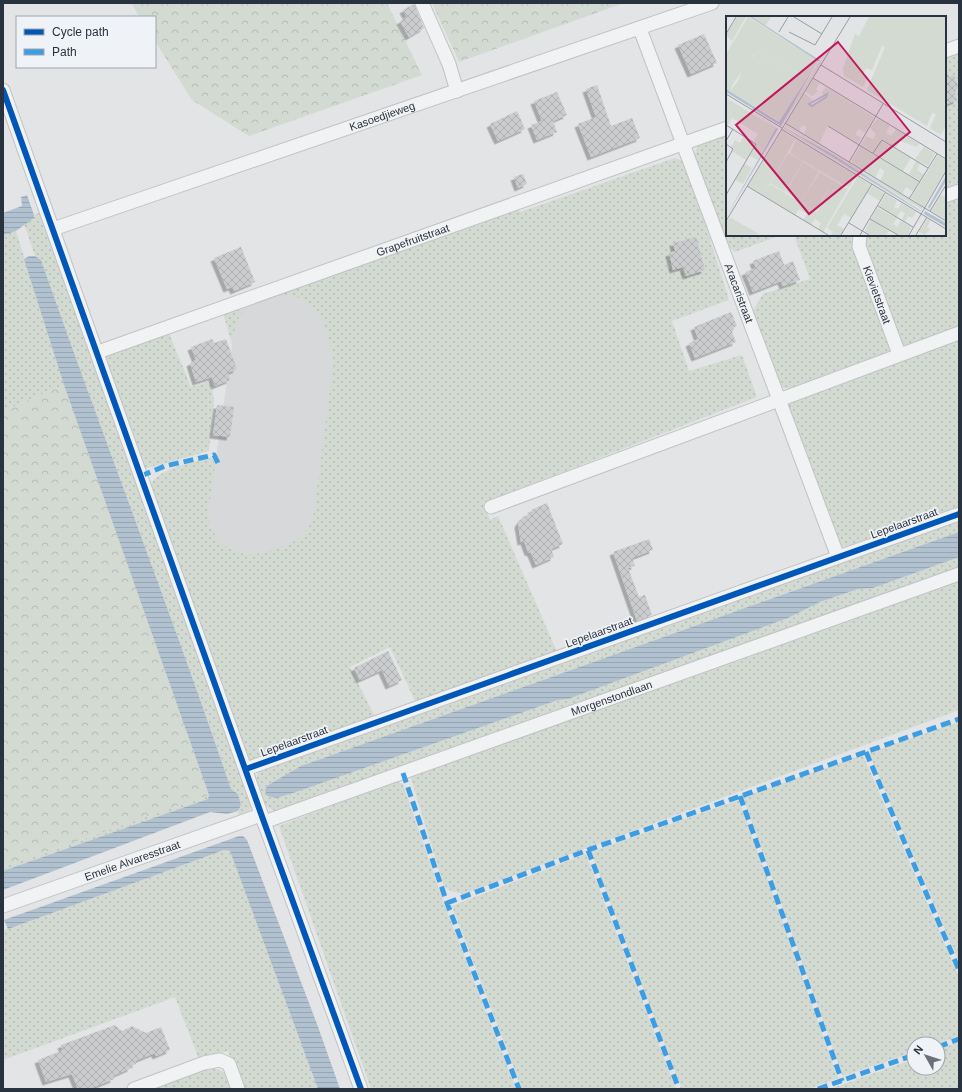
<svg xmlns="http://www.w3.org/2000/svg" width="962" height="1092" font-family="Arial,sans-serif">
<defs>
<pattern id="green-dots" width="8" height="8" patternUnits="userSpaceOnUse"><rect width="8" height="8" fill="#d3dad2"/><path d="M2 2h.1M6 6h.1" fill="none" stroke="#b5bcb5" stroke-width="1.8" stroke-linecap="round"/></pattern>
<pattern id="forest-crowns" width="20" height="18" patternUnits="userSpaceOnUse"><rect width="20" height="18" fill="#d3dad2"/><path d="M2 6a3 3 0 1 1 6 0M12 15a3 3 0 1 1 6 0" fill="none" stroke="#b5bcb5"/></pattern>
<pattern id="water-rules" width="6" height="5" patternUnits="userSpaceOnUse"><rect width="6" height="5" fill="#b1c1d0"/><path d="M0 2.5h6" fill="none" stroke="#98a6b4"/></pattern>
<pattern id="building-cross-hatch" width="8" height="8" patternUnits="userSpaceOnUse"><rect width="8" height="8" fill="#caccce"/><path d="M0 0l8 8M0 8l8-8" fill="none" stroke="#aeb0b2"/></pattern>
<filter id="shadow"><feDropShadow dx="-3.5" dy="3.5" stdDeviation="0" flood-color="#0004"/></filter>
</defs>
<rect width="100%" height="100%" fill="#e2e4e6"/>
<path fill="url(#green-dots)" d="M959,49V187L945,192V54Z
M727,132V235H781L735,252L725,243L695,160C694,138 710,138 727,132Z
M675,158L686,162L729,300L672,321L689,371L742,355L757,397L483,503L490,520L498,516L558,654L417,705L390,647L350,667L375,717L253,763L246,758L149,486C163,466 189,464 212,458L217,467L254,461L246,516L276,507L295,361L286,333L272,335L268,369L241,375L223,313L516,208L520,212Z
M959,196V328L900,349L862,246L864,235H945V201Z
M44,211L252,805C249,812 246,814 239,815L238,811L241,805L238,794L231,789C171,612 103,437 41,260L35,256L24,224L34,218V215Z
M16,231L64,385L3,411V235Z
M794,235H852L853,243L894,352L792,389L780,387L753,311L763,294L810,279Z
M168,331L191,387L211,381L214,401L209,451L144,469L103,353Z
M959,338V510L855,546L847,547L837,544L788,412V404L794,397Z
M959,519V532L301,766L268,785L277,798L296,792L558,700L568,699L788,618L820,602L858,589L873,588L959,557V570L275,811C261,807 250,782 260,770Z
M959,578V710L463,894L451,891L444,886L411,779L414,773Z
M959,722V962L869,753Z
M863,755L959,977V1036L937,1044H914V1052L843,1076L743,797Z
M396,781L403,784L444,904L516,1089H371L279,826Z
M209,795L208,799L3,871V867Z
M739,800L838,1078L808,1089H682L591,852Z
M224,850L230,851L318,1089H242L228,1051L199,1059L175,997L3,1060V930Z
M586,854L676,1089H522L452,906Z
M959,1042V1089H830L914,1059V1068H938V1050Z
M206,1067C223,1068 228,1074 234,1089H151Z"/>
<path fill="url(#forest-crowns)" d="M131,3H387L422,75L249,136L192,100L155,41V17H140Z
M432,3H624L459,62Z
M64,385L209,795L3,867V411Z"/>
<path fill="url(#water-rules)" d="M27,195L34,215V218L16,231L3,235V213L22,206L21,197Z
M29,256H35L41,260C103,437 171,612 231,789L238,794L241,805L238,811L227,814L210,812L3,890V871L208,799L209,795L64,385L24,259Z
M959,532V557L873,588L858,589L820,602L788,618L568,699L558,700L296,792L277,798L267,796L265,790L268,785L301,766Z
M239,836H243L247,840L317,1024L340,1089H318L230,851L224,850L8,929L4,920Z"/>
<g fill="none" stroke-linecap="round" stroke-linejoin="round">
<path stroke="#d6d8da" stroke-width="83" d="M285,337L292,362L273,506L250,513L275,338Z"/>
</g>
<path fill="url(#building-cross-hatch)" filter="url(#shadow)" d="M414,4L424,28L409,37L400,21L407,17L403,10Z
M704,34L717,63L691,74L678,45Z
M945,69H947L949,77L954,75L959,88L954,90L957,100L945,105Z
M597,85L611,126L632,118L640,138L591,157L578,124L596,117L586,89Z
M557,92L567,115L553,121L557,132L537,140L531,125L542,121L534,101Z
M517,111L525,129L498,141L490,124Z
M523,174L527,184L518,188L514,177Z
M696,237L705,270L686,276L683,267L673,270L669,253L675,251L673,243Z
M241,247L255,282L234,291L232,287L227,289L214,258Z
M779,251L784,265L793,261L800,280L783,286L781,281L753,292L745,272L756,268L753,261Z
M731,312L737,326L731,329L736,342L695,358L689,343L698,339L694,327Z
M212,339L214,343L226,339L237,369L228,373L230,380L215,386L212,377L196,382L190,363L196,360L191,347Z
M217,405L234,407L230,437L213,435Z
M547,503L563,544L551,549L554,557L536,565L531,553L528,552L524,541L521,542L518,524L523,517L533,512L531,510Z
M649,539L653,550L632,558L635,566L628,568L639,597L645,595L652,615L637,621L613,552Z
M388,651L402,680L389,686L382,670L360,680L354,668Z
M115,1025L122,1031L132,1026L146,1033L161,1027L170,1050L156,1056L155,1053L135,1061L136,1064L131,1066V1068L113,1076L114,1079L89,1089H78L72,1074L46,1082L38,1060L63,1050L61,1045Z"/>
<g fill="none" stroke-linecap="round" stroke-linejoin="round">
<g stroke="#c0c2c4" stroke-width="15">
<g id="minor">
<path d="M422,3L449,64L457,91"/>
<path id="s1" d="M640,29L838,557"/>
<path d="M945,51L959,46"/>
<path d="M3,90L264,822L361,1089"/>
<path d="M945,196L959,191"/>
<path id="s2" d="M53,229L712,3"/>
<path id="s3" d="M860,235L859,246L899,354"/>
<path id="s4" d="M98,352L727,128"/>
<path d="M491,507L959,333"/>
<path d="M246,769L959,514"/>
<path id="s5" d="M264,822L959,574"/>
<path id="s6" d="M3,906L261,815"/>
<path d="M134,1089L204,1063L220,1060L229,1064L238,1089"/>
</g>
</g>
<use href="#minor" stroke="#f1f2f4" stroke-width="13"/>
<path stroke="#3d9de3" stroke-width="5" stroke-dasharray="10 5" stroke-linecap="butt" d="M141,476L165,466L214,455L218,463
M866,752L959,970
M403,773L447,903L519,1089
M740,796L842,1081
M588,850L679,1089
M447,903L588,850L959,719
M938,1047L959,1039
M818,1089L914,1055"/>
<g stroke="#eff2f6" stroke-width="8">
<path id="cycleway" d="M3,90L264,822L361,1089
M246,769L959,514"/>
</g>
<use href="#cycleway" stroke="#0057b8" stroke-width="6"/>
</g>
<g text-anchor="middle" stroke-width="3.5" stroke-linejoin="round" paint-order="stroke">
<g font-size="11" fill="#29323f" stroke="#eff2f6">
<text dy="4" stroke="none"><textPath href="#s2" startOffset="348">Kasoedjieweg</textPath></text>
<text dy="4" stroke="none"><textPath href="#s4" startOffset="334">Grapefruitstraat</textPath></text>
<text dy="4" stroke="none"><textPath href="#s1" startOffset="282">Aracaristraat</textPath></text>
<text dy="4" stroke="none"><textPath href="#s3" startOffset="63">Kievietstraat</textPath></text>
<text transform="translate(904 523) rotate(-20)" y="4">Lepelaarstraat</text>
<text transform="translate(599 632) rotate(-20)" y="4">Lepelaarstraat</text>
<text dy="4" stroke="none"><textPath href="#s5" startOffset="369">Morgenstondlaan</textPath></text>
<text transform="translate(294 741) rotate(-20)" y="4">Lepelaarstraat</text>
<text dy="4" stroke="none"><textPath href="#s6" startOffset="137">Emelie Alvaresstraat</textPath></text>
</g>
</g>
<g transform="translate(726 16)">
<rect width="220" height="220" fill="#e2e4e6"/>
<path d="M11,1H20L6,25L0,19ZM22,1L92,45L81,61L30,35L7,68L4,75L53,106L0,73V38ZM26,1H45L39,10ZM93,46H96L55,111L54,110ZM87,63L94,67L90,73L92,75L86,80L79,75ZM100,71L148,101L139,117L133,113L129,118L135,122L132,127L102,109L93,128L78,118L81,111L76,109L73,115L60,107L78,77L88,85L83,88L86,90L101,81V77L98,79L95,77ZM0,82L50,112L31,144L24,140L31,127L28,125L32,118L6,102L2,109L0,108ZM152,102L164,110L160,117L165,120L170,113L193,128L191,131L174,125L170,132L156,123L147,136L135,129L140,120L147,123L150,118L144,112ZM60,109L196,191L195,196L57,113ZM59,111L63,112L195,193L192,194ZM56,115L69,123L37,179L22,170ZM18,120L29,128L20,144L7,136L5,131L9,124L14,127ZM70,123L131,159L123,172L64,137ZM155,125L185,142L177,155L147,136ZM134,130L193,166L188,176L180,171L176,178L154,165L159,155L154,152L149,162L125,146ZM198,131L209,138L202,150L189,143ZM62,137L77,145L59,176L44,167ZM212,139L220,144V154L198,191L185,182ZM190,145L194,148L191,154L198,159L194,165L183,158ZM77,146L93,155L75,186L60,176ZM19,148L26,152L17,168L9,164ZM94,156L107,164L90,195L75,186ZM132,160L145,169L125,202L118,198L111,209L118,213L115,219H105L107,216L101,212ZM107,164L122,173L104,204L91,196ZM44,168L104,204L97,216L92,213L95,207L89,203L85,209L77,204L81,198L73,193L69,199L37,179ZM147,170L158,177L154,185L141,177ZM160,178L171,185L168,191L172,193L175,187L190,196L186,202L182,200L179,206L176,204L179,197L175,195L171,201L153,190ZM214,179L220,181V204L205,195ZM151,192L171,202L167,208L171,211L175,205L185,211L182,219H173L145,203ZM4,202H5L33,218L0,219V206ZM201,203L205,204L201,211L204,213L199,219L193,216ZM145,204L163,215L160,219H144L138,216Z" fill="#d3dad2" fill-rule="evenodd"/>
<path d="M143,1H220V109L215,119L204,112L210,98L206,97L201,110L141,74L159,31L156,30L146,54L140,52L137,58L142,61L137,71L118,60L117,52L129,18L133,20ZM30,35L81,61L54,106L4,75L12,65L22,40L27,41Z" fill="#d3dad2"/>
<path d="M24,1H26L95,45H92ZM90,48L55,110L0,76V73L53,106ZM27,96L52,113L0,201L50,112ZM58,111L106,138L195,195L192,194ZM220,160V165L203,193L202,191ZM199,195L220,207V211L198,198Z" fill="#b1c1d0"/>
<path fill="none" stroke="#b1c1d0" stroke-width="2" d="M101,78L100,81L86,90L83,88Z"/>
<path fill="none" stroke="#989da3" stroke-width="1" d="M68,1L96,18M53,16L62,1M63,16L89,29L106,1M0,18L10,1M95,49L220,126M87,62L220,143M0,78L56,112M59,107L220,205M0,109L30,128L0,179M102,110L194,166M55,113L220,213M0,125L7,113M0,128L7,133L0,146M147,137L156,124L202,152M123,146L157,88M21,170L102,219M183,183L211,138M152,190L187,211M204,195L220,169M144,203L172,219M0,205L124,1M123,207L143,219M115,219L146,168M134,219L159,177M183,219L220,155M190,219L201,201"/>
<path fill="#c2185b" fill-opacity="0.15" stroke="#c2185b" stroke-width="2" d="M112,26L184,116L83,198L10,109Z"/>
<rect width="220" height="220" fill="none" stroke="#29323f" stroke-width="2"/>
</g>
<rect width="962" height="1092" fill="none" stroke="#29323f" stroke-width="8"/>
<rect x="16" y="16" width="140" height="52" fill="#eff2f6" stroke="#a0a5ad"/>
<rect x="24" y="29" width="20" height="6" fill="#0057b8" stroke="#a0a5ad"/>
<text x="52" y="36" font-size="12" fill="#29323f">Cycle path</text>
<rect x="24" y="49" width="20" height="6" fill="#3d9de3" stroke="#a0a5ad"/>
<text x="52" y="56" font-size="12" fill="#29323f">Path</text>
<g transform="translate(926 1056) rotate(309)"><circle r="19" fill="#eff2f6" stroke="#a0a5ad"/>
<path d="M0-3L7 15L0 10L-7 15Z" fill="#6a7079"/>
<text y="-6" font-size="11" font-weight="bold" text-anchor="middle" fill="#29323f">N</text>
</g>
</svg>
